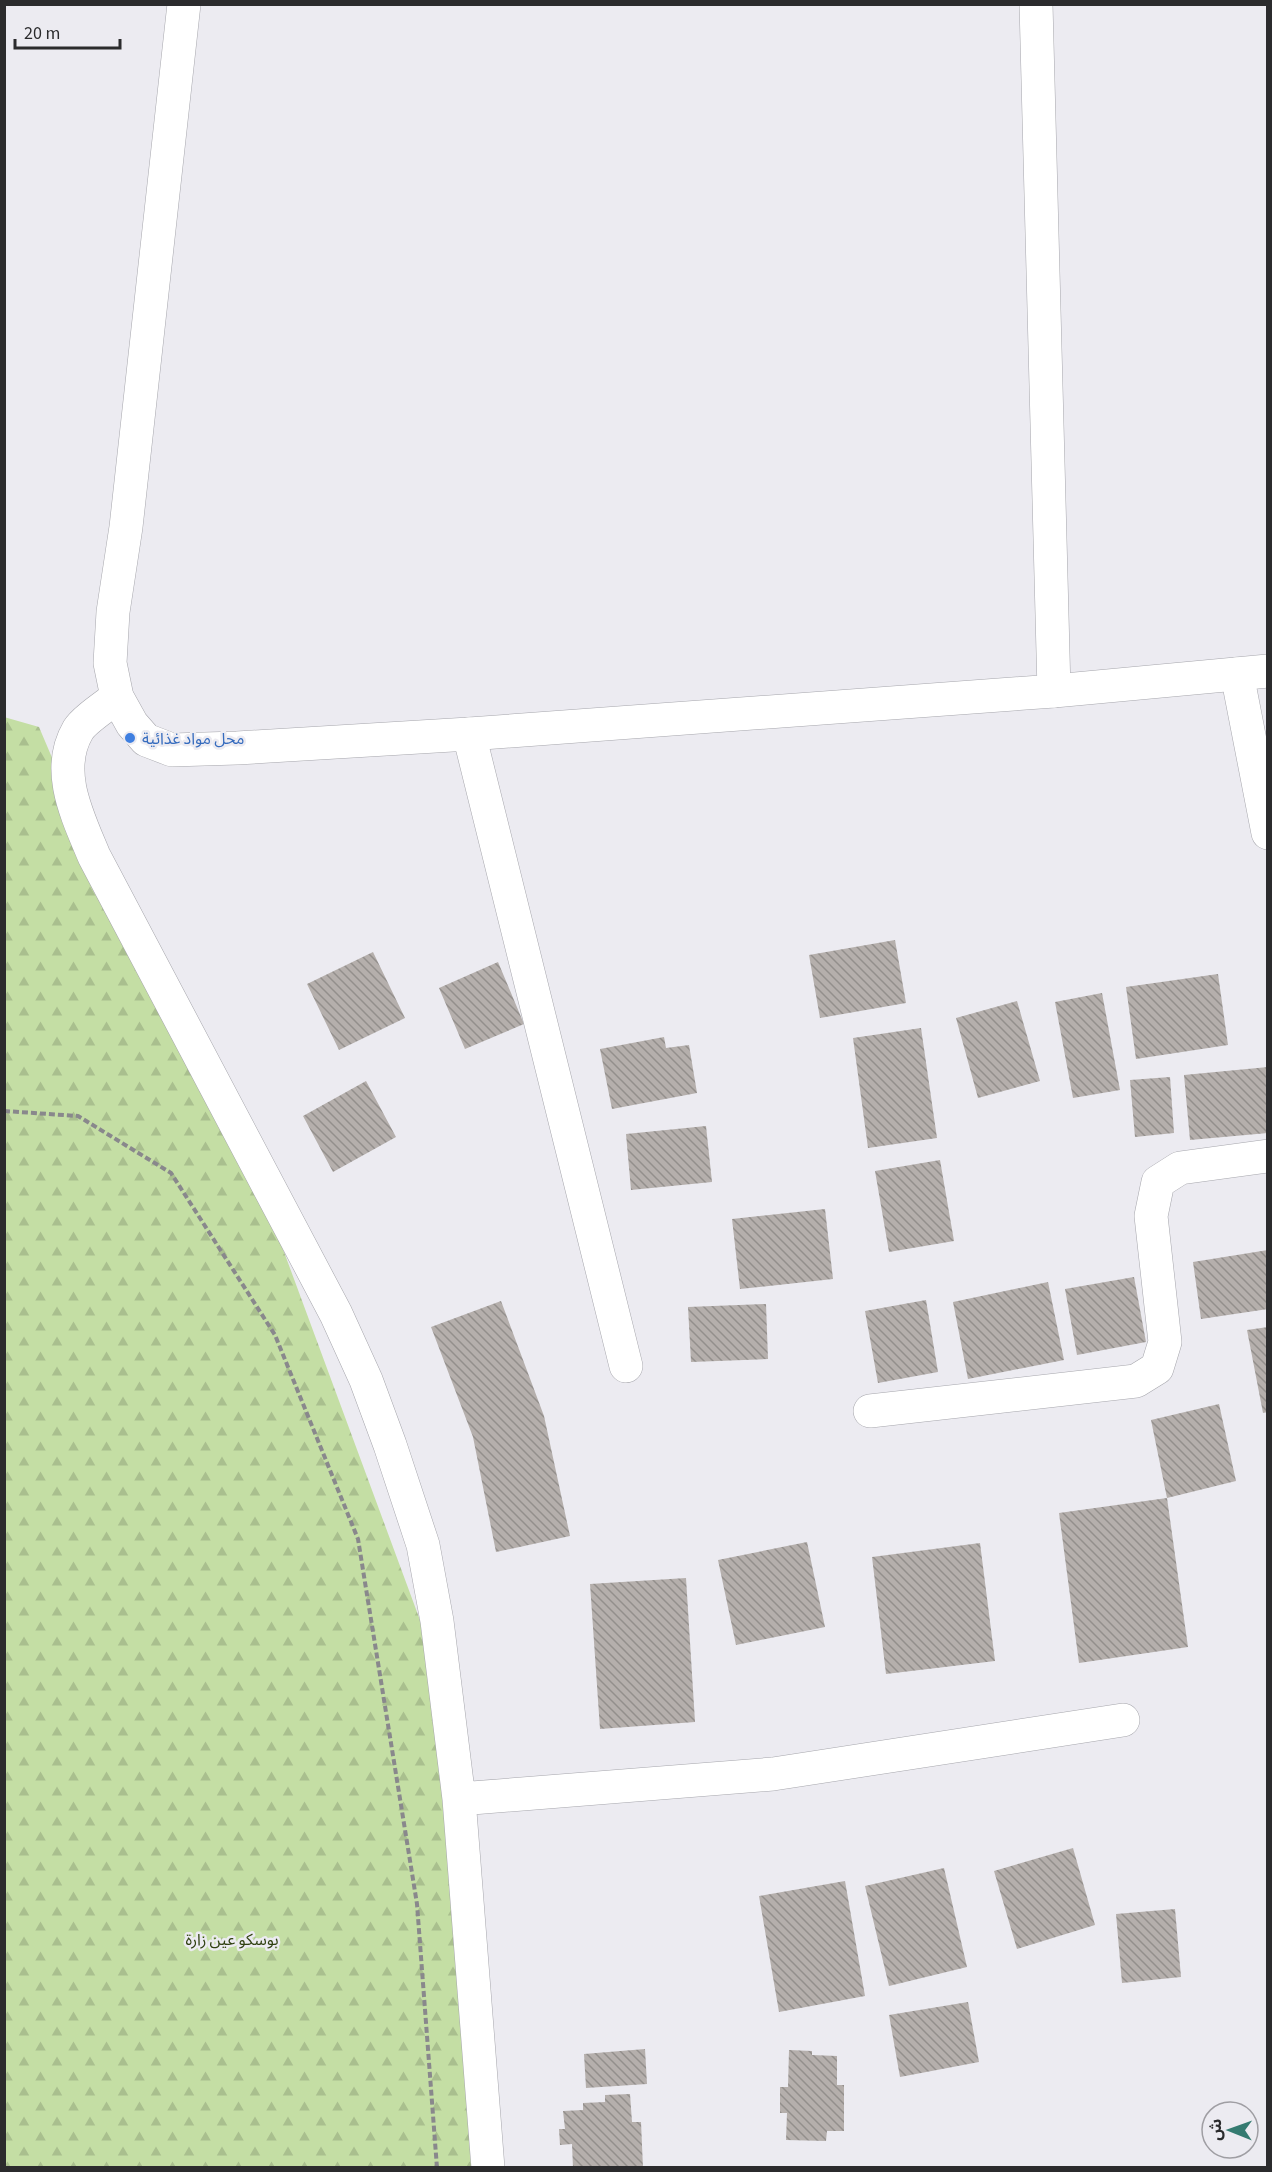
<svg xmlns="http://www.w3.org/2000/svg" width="1272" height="2172" font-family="'Source Sans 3','Noto Sans Arabic',sans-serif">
<defs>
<pattern id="forest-firs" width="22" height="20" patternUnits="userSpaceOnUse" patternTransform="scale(1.5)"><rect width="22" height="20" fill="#c4dea4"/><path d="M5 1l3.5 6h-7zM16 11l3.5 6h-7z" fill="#a9bf8e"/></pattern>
<pattern id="building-back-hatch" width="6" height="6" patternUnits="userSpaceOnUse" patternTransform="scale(1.5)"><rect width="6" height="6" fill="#b5afac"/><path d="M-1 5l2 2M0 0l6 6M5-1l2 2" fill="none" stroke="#938f8c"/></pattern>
</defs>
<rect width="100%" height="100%" fill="#ecebf1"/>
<path fill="url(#forest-firs)" d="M4,717L39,727L124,927L253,1168L441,1677L479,2167H5Z"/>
<path fill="url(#building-back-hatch)" d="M895,940L906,1003L820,1018L809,955Z
M373,952L405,1018L339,1050L307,984Z
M498,962L524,1024L465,1049L439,988Z
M1218,974L1228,1045L1136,1059L1126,987Z
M1102,993L1120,1090L1073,1098L1055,1002Z
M1017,1001L1040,1081L978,1098L956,1018Z
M921,1028L937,1138L868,1148L853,1038Z
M664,1037L666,1048L689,1045L697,1093L612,1109L600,1049Z
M1268,1067V1133L1190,1140L1184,1075Z
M1170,1077L1174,1133L1135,1137L1130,1080Z
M366,1081L396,1137L333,1172L303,1116Z
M706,1126L712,1182L631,1190L626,1134Z
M940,1160L954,1241L889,1252L875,1171Z
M825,1209L833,1279L740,1289L732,1219Z
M1268,1250V1309L1201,1319L1193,1262Z
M1134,1277L1146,1342L1077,1355L1065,1289Z
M1048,1282L1064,1360L968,1379L953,1302Z
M926,1300L938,1372L878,1383L865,1311Z
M501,1301L544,1416L570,1536L496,1552L473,1437L431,1327Z
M766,1304L768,1359L691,1362L688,1307Z
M1268,1327V1412L1263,1413L1247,1330Z
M1219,1404L1236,1481L1167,1498L1151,1420Z
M1167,1498L1188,1647L1079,1663L1059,1513Z
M807,1542L825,1627L736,1645L718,1560Z
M980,1543L995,1661L886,1674L872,1557Z
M686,1578L695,1722L600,1729L590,1584Z
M1073,1848L1095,1925L1017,1949L994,1871Z
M944,1868L967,1967L889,1986L865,1886Z
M845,1881L865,1996L779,2012L759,1896Z
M1175,1909L1181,1977L1122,1983L1116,1914Z
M968,2002L979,2062L900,2077L889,2015Z
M645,2049L647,2084L586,2088L584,2054Z
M789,2050L812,2051V2055L837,2056V2085H844V2131H827L826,2141L786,2140L787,2113H780V2087H788Z
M630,2094L632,2122H641L643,2168H573L572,2144L560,2145L559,2129H565L563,2111L583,2110V2103L605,2102V2095Z"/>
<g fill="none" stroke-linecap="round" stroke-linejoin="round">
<g stroke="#a6a6ac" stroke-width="34">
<path id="minor" d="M1036,4L1054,691
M1237,674L1268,833
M117,697C107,705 84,720 78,730C54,771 78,817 94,856L336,1314L366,1380L390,1445L423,1545L437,1621L459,1799L488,2168
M469,734L626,1366
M870,1411L1136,1381L1157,1368L1165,1342L1151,1216L1158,1182L1180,1168L1268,1156
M459,1799L773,1774L1123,1720"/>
</g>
<g stroke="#a6a6ac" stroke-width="34">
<path id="secondary" d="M184,4L126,527L113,612L110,663L117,697L132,724L146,740L172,750L237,748L469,734L1054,691L1268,671"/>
</g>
<path stroke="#89888c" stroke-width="4" stroke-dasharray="6 3" stroke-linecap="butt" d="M4,1111L78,1116L171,1173L275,1335L358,1539L417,1904L437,2168"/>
<use href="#minor" stroke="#fff" stroke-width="33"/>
<use href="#secondary" stroke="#fff" stroke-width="33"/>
</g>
<circle fill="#3f7fe0" stroke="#ecebf1" stroke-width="2" cx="130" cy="738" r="6"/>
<g text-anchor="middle" stroke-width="5" stroke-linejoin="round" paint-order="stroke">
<g font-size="16" fill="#366cbe" stroke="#ecebf1" text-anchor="start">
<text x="142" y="744">محل مواد غذائية</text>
</g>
<g font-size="16" fill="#304111" stroke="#ecebf1">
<text x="232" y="1945">بوسكو عين زارة</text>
</g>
</g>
<rect width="1272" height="2172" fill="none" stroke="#2b2b2d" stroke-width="12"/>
<g transform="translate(1230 2130) rotate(271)"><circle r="28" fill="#ecebf1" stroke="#9f9ea3" stroke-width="1.5"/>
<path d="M0-4.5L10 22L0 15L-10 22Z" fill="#357b71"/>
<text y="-9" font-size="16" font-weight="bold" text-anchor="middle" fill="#2b2b2d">ش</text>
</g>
<path d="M15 39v9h105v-9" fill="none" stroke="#2b2b2d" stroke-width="3"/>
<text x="24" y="39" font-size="18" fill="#2b2b2d" stroke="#ecebf1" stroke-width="4.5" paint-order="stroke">20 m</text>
</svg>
